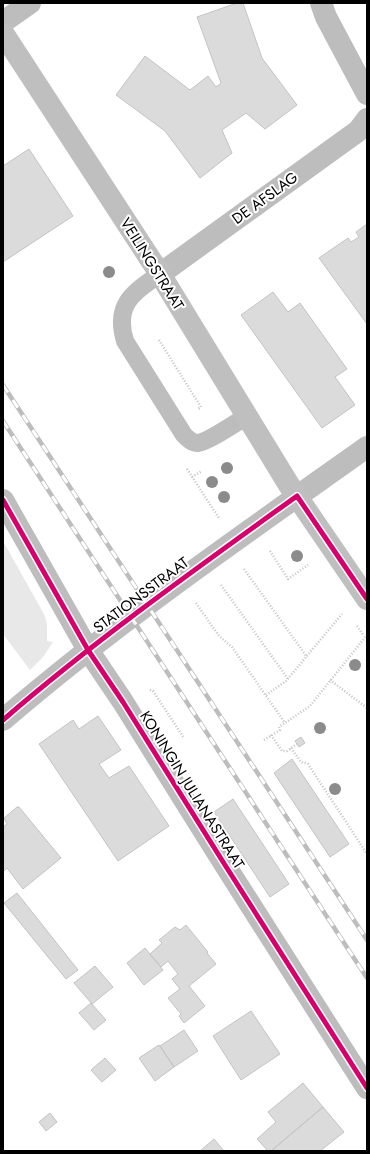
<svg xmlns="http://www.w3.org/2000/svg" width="370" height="1154" font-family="Jost,sans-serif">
<rect width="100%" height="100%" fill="#fff"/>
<path fill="#e8e8e8" d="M3,541L45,616L47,625V641L53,642L43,657L30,670L3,634Z"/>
<path fill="#dbdbdb" stroke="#c3c3c3" d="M237,3H243L262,58L297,105L265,129L246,113L222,130L232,153L200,178L165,131L116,95L145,56L190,90L208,76L216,87L221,83L197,17Z
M29,149L73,216L3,262V166Z
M367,224V324L319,258L348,238L351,242L359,237L356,232Z
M273,292L288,312L300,303L347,369L335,377L355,405L322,428L241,315Z
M98,716L121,750L99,764L109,778L129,766L169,826L118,861L39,744L73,720L79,729Z
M301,737L305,743L299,747L295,741Z
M292,759L349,844L330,857L274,773Z
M233,799L289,884L270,897L214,812Z
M17,807H19L61,858L23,889L7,868L3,872V827L7,824L4,818Z
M17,893L78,970L66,979L4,903Z
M186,925L208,952L207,953L216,964L189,986L205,1006L184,1023L179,1016L181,1014L168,998L180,989L172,979L178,974L168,961L161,967L150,954L162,943L159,940L175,927L180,930Z
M145,948L163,970L144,985L127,963Z
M95,966L113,987L92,1004L74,983Z
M91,1003L106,1020L94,1030L79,1013Z
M251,1011L280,1054L241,1080L213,1036Z
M184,1030L198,1051L174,1067L160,1046Z
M159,1045L174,1067L155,1081L139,1058Z
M105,1058L116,1070L102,1082L91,1070Z
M303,1083L323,1107L271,1151H268L257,1139L276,1122L268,1112Z
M323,1107L344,1132L320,1151H271Z
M50,1113L57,1122L46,1131L39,1122Z
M214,1139L224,1151H200Z"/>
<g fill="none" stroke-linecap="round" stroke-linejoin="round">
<path stroke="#c2c2c2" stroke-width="2.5" stroke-dasharray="1 2" stroke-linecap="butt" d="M159,340L201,407L198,409
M187,469L219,518
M192,477L202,471
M270,551L288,579L308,565
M244,569L307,657
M221,585L288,679
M196,603L219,636L232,647L285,723
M357,626L364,636
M330,680L367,708
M150,690L153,691L184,738
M266,695L286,681L342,614
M271,735L282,751H287L297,744
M264,740L280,730L279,727L310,706L367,635
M291,748L301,762L308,764L367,854"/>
<path stroke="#bdbdbd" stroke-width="18" d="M160,274C133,293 114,304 125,341L184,435C188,439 192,443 198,443C208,442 237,422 247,416"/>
<path stroke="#bdbdbd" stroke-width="22" d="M321,3L326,17L367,94
M3,22L30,3
M160,274L358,131L367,119
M3,500L88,650L123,702L225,865L367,1088
M3,720C118,621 243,535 367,447"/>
<path stroke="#bfbfbf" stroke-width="22" d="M3,33L160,274L289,485L367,599"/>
<g stroke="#bdbdbd" stroke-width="4.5">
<path id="rail" d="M3,385L367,940
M3,421L367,978"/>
</g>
<use href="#rail" stroke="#fff" stroke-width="3" stroke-dasharray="9" stroke-linecap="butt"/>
<g stroke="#fff" stroke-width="8">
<path id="cycleway" d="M3,500L88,650L123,702L225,865L367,1088
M3,720C97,639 197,568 297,496L367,599"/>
</g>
<use href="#cycleway" stroke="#d6006c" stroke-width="5"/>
</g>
<g fill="#8b8b8b">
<circle cx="109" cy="272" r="6"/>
<circle cx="227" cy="468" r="6"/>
<circle cx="212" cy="482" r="6"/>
<circle cx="224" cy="497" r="6"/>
<circle cx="297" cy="556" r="6"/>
<circle cx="355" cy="665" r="6"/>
<circle cx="320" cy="728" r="6"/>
<circle cx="335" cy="789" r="6"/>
</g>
<g text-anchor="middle" stroke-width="4" stroke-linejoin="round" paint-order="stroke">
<g font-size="15" fill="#000" stroke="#fff">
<text transform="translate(265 198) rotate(-36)" y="5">DE AFSLAG</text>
<text transform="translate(152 264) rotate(58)" y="5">VEILINGSTRAAT</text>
<text transform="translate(141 595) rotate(-37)" y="5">STATIONSSTRAAT</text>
<text transform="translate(192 790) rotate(58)" y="5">KONINGIN JULIANASTRAAT</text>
</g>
</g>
<rect width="370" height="1154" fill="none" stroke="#000000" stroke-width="8"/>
</svg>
